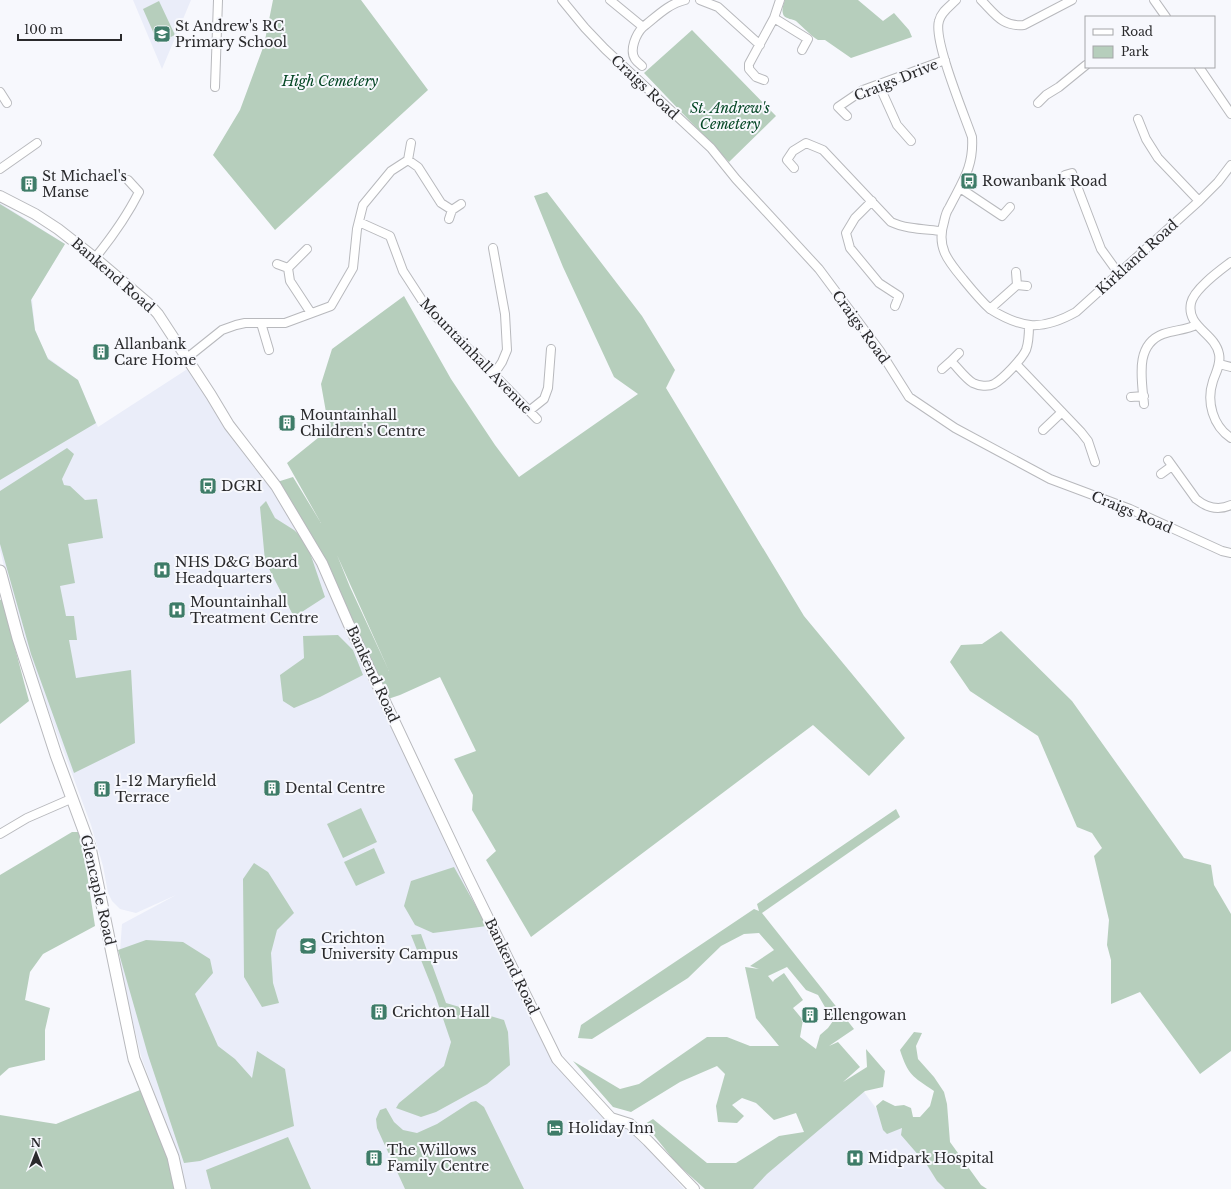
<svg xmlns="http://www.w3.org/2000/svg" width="1231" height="1189" font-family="'Libre Baskerville',serif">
<rect width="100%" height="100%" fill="#f7f8fd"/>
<path fill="#eaedf9" d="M133,0H191L162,69Z
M0,203L65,244L32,298L35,330L47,357L78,380L98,427L189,368L261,470L313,556L326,587L399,742L548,1054L599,1109L639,1139L684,1189H184L181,1166L141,1056L119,965L122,924L176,895L136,913L120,909L112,901L108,893L103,866L91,825L30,661L11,594L0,550Z
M864,1092L890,1127L901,1120L954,1189H739Z"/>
<path fill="#b6cebc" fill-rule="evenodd" d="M273,0H361L428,90L275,230L213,155L240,110L264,45Z
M785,0H858L883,21L894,13L909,30L912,37L851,58L825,40C822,40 821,40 818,40C812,37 802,26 796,21C792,19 787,19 784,16C781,11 783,5 785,0Z
M159,1L175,35L158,43L143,9Z
M692,30L776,116L729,162L644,73Z
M547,192L642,316L675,370L666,388L804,616L905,738L869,776L813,725L531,937L486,860L496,851L472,810L473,795L454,759L476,751L440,677L400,695L388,699L320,550L277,482L293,477L321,523L287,463L329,429L321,384L332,349L404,296L451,379L495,445L519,477L638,394L614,377L563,267L534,196ZM337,555L389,671L350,587Z
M0,204L65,244L31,300L35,330L48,359L78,380L96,423L0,480Z
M67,448L74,454L62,479L64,485L70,486L85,500L97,499L103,538L68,544L75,583L60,586L66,616H74L77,640H69L76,678L131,670L135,743L74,773L31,654L0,544V491Z
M266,501L275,518L294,530L306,541L325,597L294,617L265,561L260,507Z
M2,599L29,701L0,724V600Z
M1001,631L1072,701L1184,858L1211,865L1214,885L1231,914V1051L1200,1074L1140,992L1111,1004V960L1107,945L1109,920L1094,856L1102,848L1092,833L1077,827L1038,736L970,691L950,662L961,645L982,644Z
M338,635L353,650L363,675L320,697L294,708L283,701L280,675L304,658L303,636Z
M361,808L377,842L343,858L327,824Z
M896,809L900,817L762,913L854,1029L829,1046L838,1042L860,1067L843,1082L867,1067L866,1049L885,1071L883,1087L865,1091L767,1174L753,1189H705L676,1163L645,1124L653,1119L707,1163H736L779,1136L804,1132L796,1113L774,1120L756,1103L742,1098L732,1105L744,1116L737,1123L718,1122L716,1106L725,1074L717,1066L680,1082L631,1112L613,1107L573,1061L620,1089L639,1084L707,1037H727L750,1046H779L756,1018L745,967L759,969L750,966L774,950L759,933L744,934L721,946L688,978L592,1039L578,1038L581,1025L754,909L759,911L757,904ZM787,967L806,990L818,995L833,1021L828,1028L820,1035L816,1049L800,1037L803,1020L793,1008L803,1000L784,973L774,980L773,982L768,976Z
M72,832H85L90,847L83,848L95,926L43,954L30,972L25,1000L50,1008L45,1030V1060L9,1068L0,1076V875Z
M374,848L385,873L356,886L344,862Z
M254,863L268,872L294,913L277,930L271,953L273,983L279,1003L262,1007L244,977L243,879Z
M454,867L487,926L433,933L415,925L404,906L411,881Z
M421,934L446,1003L504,1020L508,1032L510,1065L487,1084L436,1112L421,1117L396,1108L399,1103L444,1066L451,1042L435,995L411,935Z
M146,940L183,942L210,959L213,973L195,994L218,1046L235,1059L252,1078L257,1051L285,1069L294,1126L200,1161L184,1163L148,1055L118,950Z
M914,1032L922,1033L916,1046L918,1059L934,1077L944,1092L947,1104L950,1142L981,1185L987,1189H945L937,1181L927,1165L901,1135L902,1128L887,1134L883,1130L876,1106L883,1100L895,1106L904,1105L911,1108L913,1117H920L930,1106L934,1091C912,1076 908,1075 900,1050Z
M145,1088L180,1189H0V1115L56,1124Z
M476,1101L484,1107L524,1189H405L377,1128L376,1119L380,1110L386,1108L394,1122L403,1130L417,1133L437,1124L471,1102Z
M288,1137L311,1189H211L206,1170Z"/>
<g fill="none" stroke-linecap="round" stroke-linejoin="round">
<g stroke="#b8b9bd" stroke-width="10">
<path id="minor" d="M562,0L585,28L605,49L711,148L736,179L819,269L880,351L909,397L955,428L1050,479L1130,509L1222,551L1231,553
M610,0L643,27C656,17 668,4 685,0
M700,0L718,7L760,45
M956,0C949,7 941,12 939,21C933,40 964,114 972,137C974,167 962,182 949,208C946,212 945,217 944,222C936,247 948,261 963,279C972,290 980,300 990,309L1017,285L1016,272
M981,0C995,14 1002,27 1024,25L1072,0
M1154,0L1166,17
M774,18L808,39L802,50
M642,66C640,64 637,62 635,59C629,50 636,34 643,27
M1199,67L1231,114
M764,80L756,77L749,69V64L774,18L780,0
M879,85L897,125L911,141
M215,87L218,0
M0,92L7,103
M1038,103L1046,95L1059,87L1086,65
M847,116L838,107L863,90L945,60
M1138,119L1146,139L1158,158L1199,201
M408,160L418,167L441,203L452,210
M794,168L787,160L793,151L806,143L823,150L891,222C906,229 924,229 941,231
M0,169L37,143
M1065,175L1072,173L1101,249L1119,274
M960,188L1002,216L1010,207
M872,201L855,218L846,233L850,248L879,283L899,296L895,306
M449,219L452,210L461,204
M359,222L390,236L403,271L427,308L477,357L537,419
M493,248L505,314L507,350L502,362L494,374
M307,249L288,268L290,281L311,313
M95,258C112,237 127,216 139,192L128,180
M1231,262C1219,271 1194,289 1191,303C1186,327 1215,333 1219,354C1221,364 1216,372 1213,381C1206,402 1213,426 1231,438
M277,264L288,268
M1017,285L1027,286
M990,309C1022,329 1042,331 1076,312L1199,201L1218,182L1231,165
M261,323L269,350
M959,353L951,361C958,368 965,378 973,383C979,386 988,387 994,384C1003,379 1022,359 1026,350C1029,342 1029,333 1029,325
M187,358L222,330L236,325L245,323H285L331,306L353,268L357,229L363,205L391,171L408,160L411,143
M1016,364L1081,432L1088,441L1095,462
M1219,364L1231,367
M942,369L951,361
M1131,397L1144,396
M1144,404C1142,380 1134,345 1163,334C1174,330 1186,330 1196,325
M529,411L544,399L548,388L551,349
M1043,430L1062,412
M1168,460L1196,499C1207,508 1218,511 1231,505
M1161,474L1172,466
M0,834L27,818L73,798"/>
</g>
<g stroke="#b8b9bd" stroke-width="12">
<path id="tertiary" d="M0,196L35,214L58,229L95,258L148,303L158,314L211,395L229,425L276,486L322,563L349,625L466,873L557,1059L611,1118L630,1124L648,1141L694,1189"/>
</g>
<g stroke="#b8b9bd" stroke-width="13">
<path id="secondary" d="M0,571L18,638L56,755L90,847L134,1059L173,1157L180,1189"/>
</g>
<use href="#minor" stroke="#fff" stroke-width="8"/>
<use href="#tertiary" stroke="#fff" stroke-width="10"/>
<use href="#secondary" stroke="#fff" stroke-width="11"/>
</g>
<defs>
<g id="school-square" transform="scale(0.9)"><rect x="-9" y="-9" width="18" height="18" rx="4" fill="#3e7c68" stroke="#f7f8fd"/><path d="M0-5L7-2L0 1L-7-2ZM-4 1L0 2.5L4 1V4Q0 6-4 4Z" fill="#fff"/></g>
<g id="bus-square" transform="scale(0.9)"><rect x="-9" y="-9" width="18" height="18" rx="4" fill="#3e7c68" stroke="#f7f8fd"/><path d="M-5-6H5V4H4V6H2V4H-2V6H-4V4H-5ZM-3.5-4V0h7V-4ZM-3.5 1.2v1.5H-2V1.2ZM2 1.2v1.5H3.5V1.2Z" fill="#fff"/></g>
<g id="building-square" transform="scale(0.9)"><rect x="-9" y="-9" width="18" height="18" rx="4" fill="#3e7c68" stroke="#f7f8fd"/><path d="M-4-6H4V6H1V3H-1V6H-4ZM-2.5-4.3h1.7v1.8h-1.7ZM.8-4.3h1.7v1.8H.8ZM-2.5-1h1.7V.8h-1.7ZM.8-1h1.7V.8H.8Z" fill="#fff"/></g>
<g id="hospital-square" transform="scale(0.9)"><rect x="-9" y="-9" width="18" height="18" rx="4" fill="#3e7c68" stroke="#f7f8fd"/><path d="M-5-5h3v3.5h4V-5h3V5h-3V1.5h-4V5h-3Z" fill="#fff"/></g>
<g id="university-square" transform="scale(0.9)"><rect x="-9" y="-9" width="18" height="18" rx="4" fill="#3e7c68" stroke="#f7f8fd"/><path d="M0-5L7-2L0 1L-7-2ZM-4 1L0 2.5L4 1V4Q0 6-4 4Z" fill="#fff"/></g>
<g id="hotel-square" transform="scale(0.9)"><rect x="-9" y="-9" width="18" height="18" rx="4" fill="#3e7c68" stroke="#f7f8fd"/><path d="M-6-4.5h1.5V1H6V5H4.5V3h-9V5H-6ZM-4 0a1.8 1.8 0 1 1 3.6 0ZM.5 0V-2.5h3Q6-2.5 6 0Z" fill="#fff"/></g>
</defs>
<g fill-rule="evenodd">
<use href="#school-square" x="162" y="34"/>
<use href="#bus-square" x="969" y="181"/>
<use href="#building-square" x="29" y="184"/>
<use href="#building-square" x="101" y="352"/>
<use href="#building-square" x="287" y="423"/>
<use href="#bus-square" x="208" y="486"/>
<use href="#hospital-square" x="162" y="570"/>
<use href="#hospital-square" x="177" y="610"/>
<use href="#building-square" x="272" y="788"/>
<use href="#building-square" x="102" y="789"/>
<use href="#university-square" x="308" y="946"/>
<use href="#building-square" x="379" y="1012"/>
<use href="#building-square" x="810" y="1015"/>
<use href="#hotel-square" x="555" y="1128"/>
<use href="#building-square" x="374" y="1158"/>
<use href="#hospital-square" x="855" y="1158"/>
</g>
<g text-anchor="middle" stroke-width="4" stroke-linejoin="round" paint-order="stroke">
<g font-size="14" fill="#2a2a2c" stroke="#f7f8fd" text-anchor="start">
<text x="175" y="31">St Andrew's RC<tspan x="175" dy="16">Primary School</tspan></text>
<text x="42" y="181">St Michael's<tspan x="42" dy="16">Manse</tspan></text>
<text x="982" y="186">Rowanbank Road</text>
<text x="114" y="349">Allanbank<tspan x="114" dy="16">Care Home</tspan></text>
<text x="300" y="420">Mountainhall<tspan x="300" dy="16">Children's Centre</tspan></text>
<text x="221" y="491">DGRI</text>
<text x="175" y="567">NHS D&amp;G Board<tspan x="175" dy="16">Headquarters</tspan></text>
<text x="190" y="607">Mountainhall<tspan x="190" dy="16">Treatment Centre</tspan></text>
<text x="115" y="786">1-12 Maryfield<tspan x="115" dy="16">Terrace</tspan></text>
<text x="285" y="793">Dental Centre</text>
<text x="321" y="943">Crichton<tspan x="321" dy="16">University Campus</tspan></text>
<text x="392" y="1017">Crichton Hall</text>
<text x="823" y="1020">Ellengowan</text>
<text x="568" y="1133">Holiday Inn</text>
<text x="387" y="1155">The Willows<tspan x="387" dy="16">Family Centre</tspan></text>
<text x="868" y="1163">Midpark Hospital</text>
</g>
<g font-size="14" fill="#2a2a2c" stroke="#f7f8fd">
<text transform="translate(896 80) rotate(-22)" y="5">Craigs Drive</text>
<text transform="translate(645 87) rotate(43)" y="5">Craigs Road</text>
<text transform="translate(1137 257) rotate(-42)" y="5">Kirkland Road</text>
<text transform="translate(113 275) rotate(41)" y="5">Bankend Road</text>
<text transform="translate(861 327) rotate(54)" y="5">Craigs Road</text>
<text transform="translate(476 356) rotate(46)" y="5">Mountainhall Avenue</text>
<text transform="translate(1132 512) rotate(23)" y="5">Craigs Road</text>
<text transform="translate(373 674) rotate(65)" y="5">Bankend Road</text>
<text transform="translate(98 890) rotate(77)" y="5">Glencaple Road</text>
<text transform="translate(512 966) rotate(64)" y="5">Bankend Road</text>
</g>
<g font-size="14" font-style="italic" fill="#054725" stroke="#f7f8fd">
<text x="330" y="86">High Cemetery</text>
<text x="730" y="113">St. Andrew's<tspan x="730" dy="16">Cemetery</tspan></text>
</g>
</g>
<rect x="1085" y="16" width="130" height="52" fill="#f7f8fd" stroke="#a5a6a9"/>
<rect x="1093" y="29" width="20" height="6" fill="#ffffff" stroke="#a5a6a9"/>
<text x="1121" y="36" font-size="12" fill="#2a2a2c">Road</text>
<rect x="1093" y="46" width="20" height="12" fill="#b6cebc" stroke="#a5a6a9"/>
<text x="1121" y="56" font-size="12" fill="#2a2a2c">Park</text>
<g transform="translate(36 1153)" stroke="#f7f8fd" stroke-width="3" paint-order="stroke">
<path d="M0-3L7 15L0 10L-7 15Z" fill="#2a2a2c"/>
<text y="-6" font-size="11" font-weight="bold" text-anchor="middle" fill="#2a2a2c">N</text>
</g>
<path d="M18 34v6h103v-6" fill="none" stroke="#2a2a2c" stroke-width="2"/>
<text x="24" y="34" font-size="12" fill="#2a2a2c" stroke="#f7f8fd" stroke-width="3" paint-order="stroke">100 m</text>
</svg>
